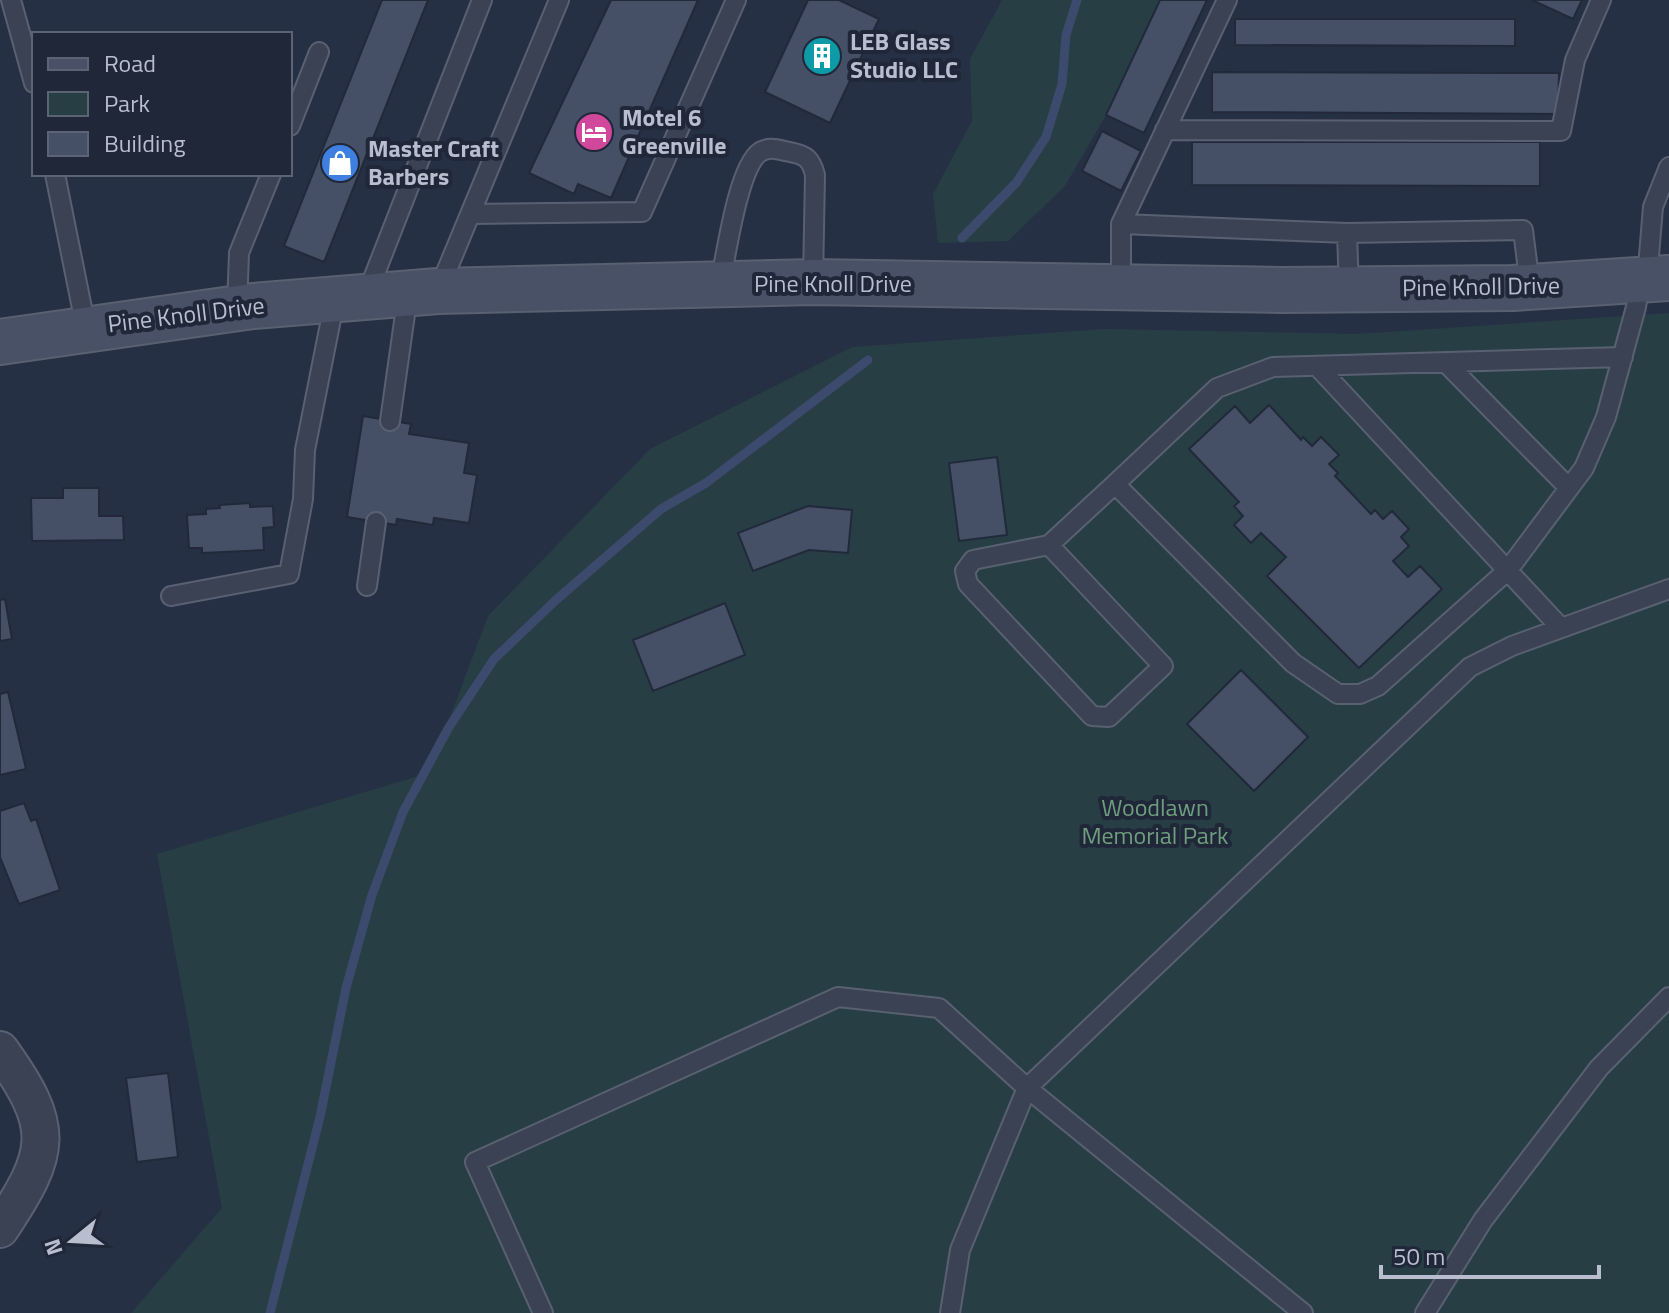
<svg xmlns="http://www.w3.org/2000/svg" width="1669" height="1313" font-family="'Titillium Web',sans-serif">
<rect width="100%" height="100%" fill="#263044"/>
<path fill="#283e45" d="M1002,0H1160L1106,115L1065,186L1008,241L938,243L933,194L972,121L970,59Z
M1669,313V1313H131L222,1208L157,854L429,773L488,616L650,449L852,347L1105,329L1357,334Z"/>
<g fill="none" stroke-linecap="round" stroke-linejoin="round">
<path stroke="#3c4b6d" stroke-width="9" d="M962,238L1016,183L1046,137L1062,84L1066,35L1077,0
M270,1313L320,1117L346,988L372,895L403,812L449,727L494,659L556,600L661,509L706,483L868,360"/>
</g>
<path fill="#454f66" stroke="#21293b" stroke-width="2" d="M382,0H428L324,262L284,246Z
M611,0H698L611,198L578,184L574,194L529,173Z
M808,0H839L879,19L830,123L765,92Z
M1160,0H1207L1144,133L1106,115Z
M1532,0H1582L1573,19Z
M1235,19H1515V46L1235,45Z
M1212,72L1559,73L1558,114L1212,112Z
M1102,131L1141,151L1121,191L1082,171Z
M1192,142H1540V186L1192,185Z
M1269,405L1301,440L1303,437L1312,446L1321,437L1339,455L1329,464L1338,473L1335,476L1371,514L1375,510L1383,519L1392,511L1409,529L1401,537L1409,546L1393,561L1408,577L1420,566L1442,589L1359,668L1267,576L1286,557L1261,533L1251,543L1234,525L1243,516L1234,506L1239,502L1189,449L1235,406L1250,423Z
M363,416L411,424L409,434L469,443L464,473L477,475L469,523L434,518L433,525L397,519L396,525L347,517Z
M997,457L1007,535L959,541L949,463Z
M63,488H99V516H123L124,540L32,541L31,498H63Z
M250,503V507L273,506L274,527L263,528L264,550L202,553V548H189L187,515L206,514V509L220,508L219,505Z
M808,506L852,510L848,553L809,550L753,571L738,533Z
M5,599L12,639L0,641V600Z
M725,603L745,655L653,691L633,640Z
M1241,670L1308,737L1254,791L1187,724Z
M8,692L26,769L0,775V694Z
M24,803L31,821L36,819L60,890L19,904L0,857V811Z
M168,1073L178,1157L137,1162L126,1078Z"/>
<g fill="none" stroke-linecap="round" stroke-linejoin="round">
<g stroke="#596071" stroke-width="22">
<path id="lane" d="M11,0L34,83
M290,126L319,52
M1165,130L1561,131L1575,60L1601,0
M55,174L86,328
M471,214L642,212L736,0
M1121,224L1227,0
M1647,280L1653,207L1669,167
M720,284C726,256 738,167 760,152C770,146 779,150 790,152C806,155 811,159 815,175L813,282
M1121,287V224L1347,233
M439,289L559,0
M1349,289L1347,233L1523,230L1530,286
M367,294L482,0
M237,308L239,253L271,174
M1623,357L1273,367L1217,388L1115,484L1293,663L1338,694H1360L1378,686L1508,570L1584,468L1606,417L1636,307L1640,281
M1447,364L1569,488
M1319,368L1561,628
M390,421L408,293
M1049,545L1163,666L1109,717L1092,716L968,584L965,571L973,560L1049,545L1115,484
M367,586L376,522
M171,596L289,574L303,499L305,450L335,299
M543,1313L475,1162L838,997L939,1008L1027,1088L1303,1313
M950,1313L960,1250L1027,1088L1470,667L1512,646L1669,589
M1425,1313L1483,1220L1599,1068L1669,997"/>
</g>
<g stroke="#596071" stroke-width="40">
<path id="street" d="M0,1050C56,1128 52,1151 0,1229"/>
</g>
<g stroke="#596071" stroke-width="48">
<path id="secondary" d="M0,342L253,306L438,291L813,282L1281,290L1512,288L1669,278"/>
</g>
<use href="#lane" stroke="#3b4253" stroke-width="18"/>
<use href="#street" stroke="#3b4253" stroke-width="36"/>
<use href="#secondary" stroke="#495166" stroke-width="44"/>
</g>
<defs>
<g id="building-disc" transform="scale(2)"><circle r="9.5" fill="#0f9aa8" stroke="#1f2739"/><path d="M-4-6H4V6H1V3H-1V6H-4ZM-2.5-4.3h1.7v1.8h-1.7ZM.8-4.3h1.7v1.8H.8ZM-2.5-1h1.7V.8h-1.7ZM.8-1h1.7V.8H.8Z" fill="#fff"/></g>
<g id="hotel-disc" transform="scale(2)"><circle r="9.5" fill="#d1479c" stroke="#1f2739"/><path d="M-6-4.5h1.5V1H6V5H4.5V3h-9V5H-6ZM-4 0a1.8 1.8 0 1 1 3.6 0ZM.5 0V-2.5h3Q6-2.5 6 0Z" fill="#fff"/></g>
<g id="shop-disc" transform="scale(2)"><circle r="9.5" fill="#3f7fe0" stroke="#1f2739"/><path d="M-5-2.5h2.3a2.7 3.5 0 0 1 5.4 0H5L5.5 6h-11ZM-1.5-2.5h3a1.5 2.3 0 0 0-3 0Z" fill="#fff"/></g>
</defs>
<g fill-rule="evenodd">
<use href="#building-disc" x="822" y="56"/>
<use href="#hotel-disc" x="594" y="132"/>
<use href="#shop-disc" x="340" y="163"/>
</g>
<g text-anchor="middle" stroke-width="8" stroke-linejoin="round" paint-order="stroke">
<g font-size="24" font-weight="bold" fill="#b8becd" stroke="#1f2739" text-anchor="start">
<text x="850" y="50">LEB Glass<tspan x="850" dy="28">Studio LLC</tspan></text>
<text x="622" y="126">Motel 6<tspan x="622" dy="28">Greenville</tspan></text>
<text x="368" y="157">Master Craft<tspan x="368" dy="28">Barbers</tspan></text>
</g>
<g font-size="24" fill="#b8becd" stroke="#1f2739">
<text x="833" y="292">Pine Knoll Drive</text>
<text transform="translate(1481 287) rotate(-1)" y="8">Pine Knoll Drive</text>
<text transform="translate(186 315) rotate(-7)" y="8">Pine Knoll Drive</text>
</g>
<g font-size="24" fill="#6f9e7e" stroke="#1f2739">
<text x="1155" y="816">Woodlawn<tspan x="1155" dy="28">Memorial Park</tspan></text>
</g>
</g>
<rect x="32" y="32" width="260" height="144" fill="#1f2739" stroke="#5c6374" stroke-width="2"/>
<rect x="48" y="58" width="40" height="12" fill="#495166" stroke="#5c6374" stroke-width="2"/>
<text x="104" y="72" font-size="24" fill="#b8becd">Road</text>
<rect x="48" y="92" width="40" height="24" fill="#283e45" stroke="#5c6374" stroke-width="2"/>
<text x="104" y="112" font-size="24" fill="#b8becd">Park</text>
<rect x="48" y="132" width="40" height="24" fill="#454f66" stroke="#5c6374" stroke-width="2"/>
<text x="104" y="152" font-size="24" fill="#b8becd">Building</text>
<g transform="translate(72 1241) rotate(252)" stroke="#1f2739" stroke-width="6" paint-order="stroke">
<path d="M0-6L14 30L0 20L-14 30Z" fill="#b8becd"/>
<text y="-12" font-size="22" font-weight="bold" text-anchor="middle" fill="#b8becd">N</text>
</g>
<path d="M1381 1265v12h218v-12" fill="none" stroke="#b8becd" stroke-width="4"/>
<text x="1393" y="1265" font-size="24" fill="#b8becd" stroke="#1f2739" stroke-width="6" paint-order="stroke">50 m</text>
</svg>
